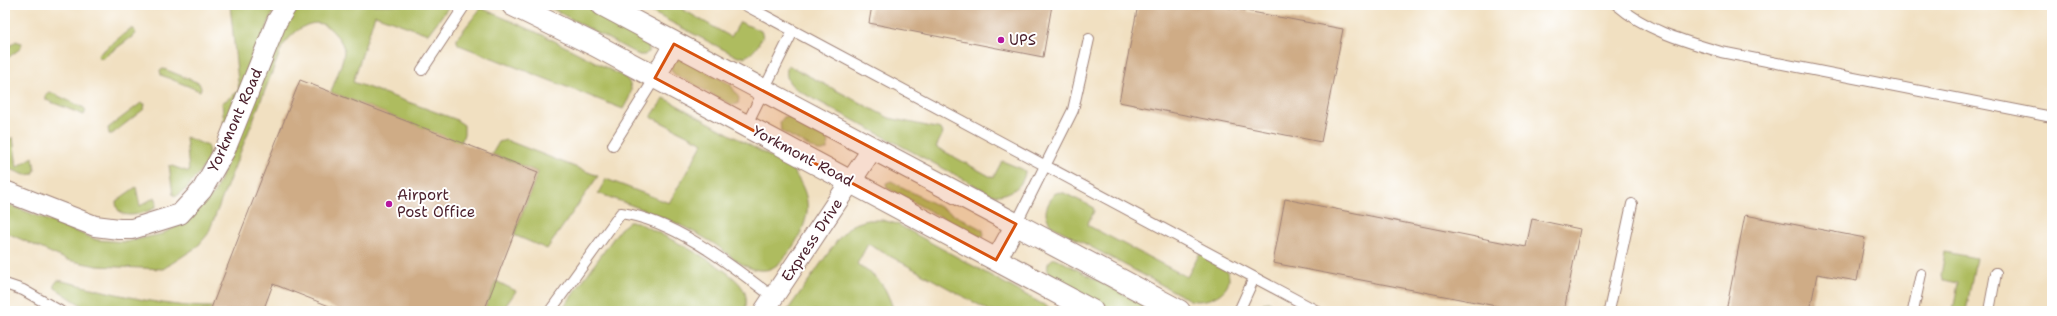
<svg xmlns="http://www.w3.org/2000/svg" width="2057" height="316" font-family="'Shantell Sans',sans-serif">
<rect width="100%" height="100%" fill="#fff"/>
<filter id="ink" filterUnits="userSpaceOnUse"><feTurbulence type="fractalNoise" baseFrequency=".025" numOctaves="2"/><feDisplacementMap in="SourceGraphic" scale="8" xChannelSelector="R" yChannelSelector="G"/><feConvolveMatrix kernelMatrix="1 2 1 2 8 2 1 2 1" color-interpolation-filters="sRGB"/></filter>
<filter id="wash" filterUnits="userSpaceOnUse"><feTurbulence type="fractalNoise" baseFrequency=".012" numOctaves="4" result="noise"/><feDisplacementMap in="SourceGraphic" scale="16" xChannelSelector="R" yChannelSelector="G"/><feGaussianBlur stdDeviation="0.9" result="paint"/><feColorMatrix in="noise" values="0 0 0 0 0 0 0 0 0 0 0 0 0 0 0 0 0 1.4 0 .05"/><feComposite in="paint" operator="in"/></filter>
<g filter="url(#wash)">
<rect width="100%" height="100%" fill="#f1e0c1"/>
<path fill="#aebc5f" stroke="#7c6e45" d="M230,5H276L227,124L224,123L222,103L239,91Z
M301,5H450L428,34L375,15L353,82L455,119L464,125V134L461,143L331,92C334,83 345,58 344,50C343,44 339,38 335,34C317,11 295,29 282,47L208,234L197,247L163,269L97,266L67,260L5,232V203L97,240L126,242L162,234L185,222L214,194L285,21Z
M545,5H583L647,40L649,51L645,55H639Z
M638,5H675L731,37L740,22L761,31L763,36C757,47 752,58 738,57Z
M481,8L545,36L626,78C636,89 629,98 623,109L459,45L457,42V38Z
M130,29H134L136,34L103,58H99L98,55Z
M16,41L21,43V48L5,60V50Z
M678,59H683L730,84L739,98L738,104L732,105L674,74L671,69L672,63Z
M788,65L889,118L941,129L943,133L936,147L993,178L1002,161L1022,169L1025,171C1024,188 1007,196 993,195L799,91C789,84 784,78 788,65Z
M164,69L199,83L201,88L200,91L161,75L160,70Z
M50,92L84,108L86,110L84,115L46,100V94Z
M664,98L791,168C807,190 813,206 801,232C795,245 780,269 765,270C743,272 727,251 710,241C675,220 636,207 598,193L606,179L669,203L703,143L651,117Z
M141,103L145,104L144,109L112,134H109L108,128Z
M790,116L825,135L829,142L827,149L823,151H818L781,131L780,122L784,117Z
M13,137L17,167L33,157L35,170L33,174L25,175L5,167V142Z
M186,137L208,146L209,160L186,189L177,196L173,195L169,165L189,172Z
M506,140L598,176L547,249L514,235L538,172L492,154L499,142Z
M891,181L983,230L984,236L978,237L887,188L886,183Z
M136,187L140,206L155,197L157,202L155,208C142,214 116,223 116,201Z
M1059,192L1064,193L1093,207L1094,211L1087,225L1187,277L1199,255L1202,254C1210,258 1221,261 1226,269C1239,290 1207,305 1190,300L1052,226C1042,213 1046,207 1054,194Z
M867,220H882L897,224L1055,311H990L868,244L857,264C880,280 883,281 893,308L892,311H787L839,238L852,225Z
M629,222H637C659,234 738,269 745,293C747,299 747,306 744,311H561L620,229Z
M1945,252L1976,258L1966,311H1953L1958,283L1944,280L1941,275Z
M1055,258L1061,261L1155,311H1115L1052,277C1046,270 1045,262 1055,258Z
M58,280C109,292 160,307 212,307L210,311H90L55,288L54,285Z
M496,281L516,291L502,311H484Z
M1268,302L1274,305V311H1257L1263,303Z"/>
<g id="blocks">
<path fill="#cfac86" d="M872,5H1052L1043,57L869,23Z
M1138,5H1214L1343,29L1321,142L1119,102Z
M300,80L538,172L484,311H342L273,284L263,311H210Z
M1285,199L1526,247L1532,219L1580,229L1564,311H1522L1273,263Z
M1745,215L1865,238L1857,281L1817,274L1810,311H1726Z"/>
</g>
</g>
<g filter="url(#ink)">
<use href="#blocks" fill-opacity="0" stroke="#9e8076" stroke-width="1"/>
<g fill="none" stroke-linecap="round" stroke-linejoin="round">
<g stroke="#9e8076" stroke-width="12">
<path id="service" d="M745,5L1317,311
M1617,5C1647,31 1684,41 1721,52L2052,117
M422,70L465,5
M746,126L793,31
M613,145L655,78
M1016,224L1073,110L1089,39
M5,284L23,290L60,311
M550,311L621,213C674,220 731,265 773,297
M1239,311L1254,278
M1609,311L1632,204
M1913,311L1921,274
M1989,311L1996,273"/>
</g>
<g stroke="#9e8076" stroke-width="22">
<path id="minor" d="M655,78L674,44
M5,191L95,226L119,229H132L180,214L202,190L225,150L277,21L287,5
M996,260L1016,224
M764,311L873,148"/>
</g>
<g stroke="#9e8076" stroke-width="24">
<path id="tertiary" d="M513,5L595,45L1092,311
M603,5L1179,311"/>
</g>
<use href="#service" stroke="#fff" stroke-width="10"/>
<use href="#minor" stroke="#fff" stroke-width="20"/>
<use href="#tertiary" stroke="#fff" stroke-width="22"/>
</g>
</g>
<path fill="#d8530f" fill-opacity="0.2" stroke="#d8530f" stroke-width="3" stroke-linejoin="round" d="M674,44L1016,224L996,260L655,78Z"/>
<g fill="#b5179e" stroke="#fff" stroke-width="1.5">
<circle cx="1001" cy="40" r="4"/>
<circle cx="389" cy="204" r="4"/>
</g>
<g text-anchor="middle" stroke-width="4" stroke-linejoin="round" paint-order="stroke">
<g font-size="15" fill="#4a1f2b" stroke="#fff" text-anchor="start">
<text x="1009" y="45">UPS</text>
<text x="397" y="200">Airport<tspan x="397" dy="17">Post Office</tspan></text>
</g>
<g font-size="15" fill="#4a1f2b" stroke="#fff">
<text transform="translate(235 120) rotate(-66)" y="5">Yorkmont Road</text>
<text transform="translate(803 156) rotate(28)" y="5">Yorkmont Road</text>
<text transform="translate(812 240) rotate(-56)" y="5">Express Drive</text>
</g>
</g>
<rect width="2057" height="316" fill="none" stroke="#fff" stroke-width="20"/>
</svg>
